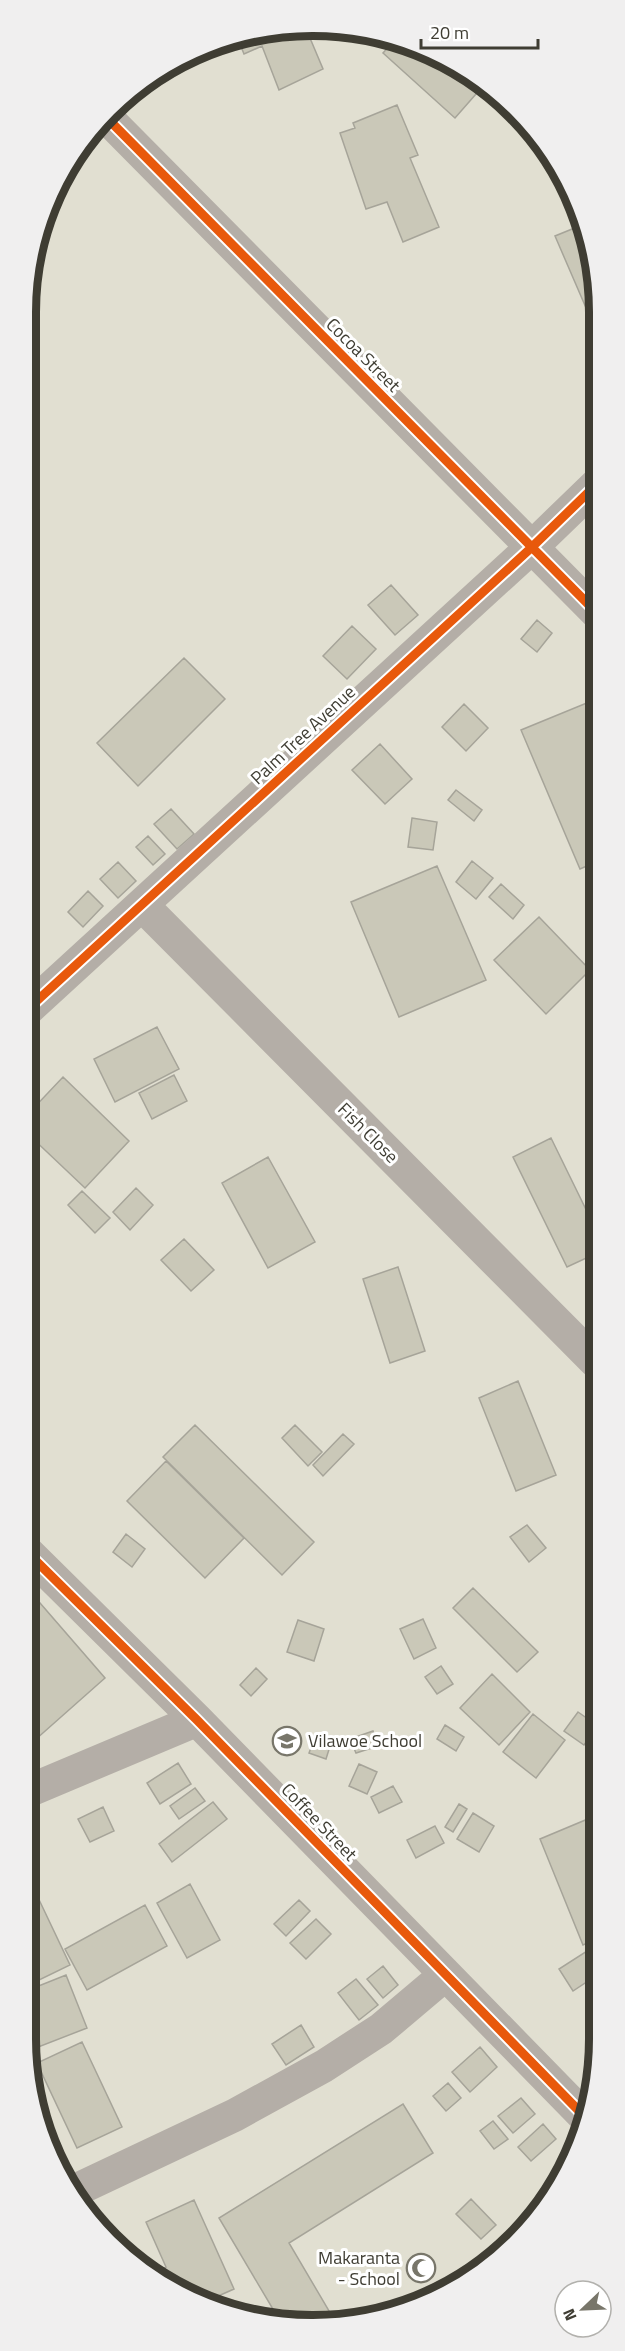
<svg xmlns="http://www.w3.org/2000/svg" width="625" height="2351" font-family="'Titillium Web',sans-serif">
<rect width="100%" height="100%" fill="#e1dfd1"/>
<path fill="#cac8b8" stroke="#a6a499" stroke-width="1.5" d="M256,31H307L323,69L279,90L262,46L244,54L238,39Z
M394,41L456,64L483,86L455,118L383,53Z
M397,105L418,155L410,158L439,227L403,242L387,202L366,209L340,133L355,128L353,123Z
M572,191L597,275V322L593,324L555,236L577,227L564,194Z
M391,585L418,615L395,635L368,605Z
M537,620L552,633L537,652L521,639Z
M352,626L376,649L347,679L323,656Z
M184,658L225,699L138,786L97,743Z
M594,700L596,706V862L580,869L521,730Z
M464,704L488,728L466,751L442,727Z
M380,744L412,779L385,804L352,770Z
M456,790L482,810L474,821L448,800Z
M171,809L194,834L177,849L154,824Z
M412,818L437,822L433,850L408,847Z
M148,836L165,854L153,865L136,847Z
M472,861L493,878L476,899L456,882Z
M118,862L136,881L118,898L100,879Z
M437,866L486,980L399,1017L351,902Z
M501,884L524,905L513,919L489,897Z
M88,891L103,906L83,927L68,912Z
M539,917L590,970L546,1014L494,960Z
M157,1027L179,1069L115,1102L94,1059Z
M174,1075L187,1101L152,1119L139,1093Z
M63,1077L129,1141L85,1188L28,1134V1114Z
M551,1138L595,1228V1254L567,1267L513,1157Z
M268,1157L315,1242L268,1268L222,1183Z
M136,1188L153,1205L130,1230L113,1212Z
M82,1191L110,1218L95,1233L68,1205Z
M184,1239L214,1270L191,1291L161,1260Z
M398,1267L425,1351L390,1363L363,1279Z
M518,1381L556,1475L516,1491L479,1398Z
M195,1425L314,1542L282,1575L163,1457Z
M295,1425L322,1452L308,1466L282,1438Z
M343,1434L354,1444L323,1476L313,1465Z
M166,1461L244,1538L205,1578L127,1501Z
M527,1525L546,1548L529,1562L510,1537Z
M126,1534L145,1549L132,1567L113,1552Z
M27,1588L105,1678L35,1740L26,1730Z
M473,1588L538,1652L517,1672L453,1608Z
M423,1619L436,1648L414,1659L400,1629Z
M298,1620L324,1629L314,1661L287,1652Z
M441,1666L453,1684L437,1694L425,1677Z
M256,1668L267,1679L251,1696L240,1685Z
M492,1674L530,1712L499,1745L460,1708Z
M578,1712L595,1724V1730L584,1745L564,1731Z
M533,1714L565,1740L536,1778L503,1752Z
M445,1725L464,1737L456,1751L437,1739Z
M373,1731L378,1746L356,1753L350,1739Z
M315,1737L331,1743L326,1759L309,1753Z
M178,1763L191,1784L160,1804L147,1783Z
M359,1764L377,1772L367,1794L349,1786Z
M393,1786L402,1802L379,1813L371,1797Z
M195,1788L205,1801L179,1819L170,1806Z
M213,1802L227,1819L172,1862L159,1844Z
M459,1804L467,1809L453,1832L445,1827Z
M103,1807L114,1831L90,1842L78,1819Z
M473,1813L494,1826L479,1852L457,1839Z
M595,1816L594,1940L583,1945L540,1839Z
M435,1826L444,1843L416,1858L407,1840Z
M190,1884L220,1940L187,1958L157,1903Z
M33,1887L70,1965L35,1982L26,1962V1890Z
M299,1900L310,1911L286,1936L274,1924Z
M145,1905L167,1946L87,1990L65,1949Z
M316,1919L331,1934L306,1959L290,1943Z
M587,1951L594,1962V1977L573,1991L559,1969Z
M383,1966L398,1985L383,1998L367,1979Z
M66,1975L87,2028L28,2051L26,2038V1991Z
M356,1979L378,2005L359,2020L338,1993Z
M301,2025L314,2047L286,2065L272,2044Z
M82,2042L122,2127L77,2148L37,2063Z
M480,2047L497,2067L470,2092L452,2072Z
M448,2083L461,2098L446,2111L433,2096Z
M521,2098L535,2114L513,2133L498,2116Z
M403,2104L433,2153L289,2243L335,2321L293,2325L280,2321L219,2218Z
M493,2121L508,2139L494,2149L480,2131Z
M543,2124L556,2139L531,2161L518,2147Z
M471,2199L496,2225L481,2239L456,2214Z
M194,2200L234,2289L207,2301L185,2296L154,2272L166,2267L146,2222Z"/>
<g fill="none" stroke-linecap="round" stroke-linejoin="round">
<path stroke="#b4aea7" stroke-width="33" d="M108,119L597,613
M142,905L595,1361
M29,1008L531,548L597,484
M27,1552L197,1720L585,2117
M26,1792L197,1720
M74,2191L235,2115L324,2066L381,2029L445,1975"/>
<g stroke="#fff" stroke-width="13">
<path id="cycleway" d="M108,119L597,613
M29,1008L531,548L597,484
M27,1552L197,1720L585,2117"/>
</g>
<use href="#cycleway" stroke="#e8590c" stroke-width="9"/>
</g>
<defs>
<g id="school-ring" transform="scale(1.5)"><circle r="9.5" fill="#fff" stroke="#78766a" stroke-width="1.5"/><path d="M0-5L7-2L0 1L-7-2ZM-4 1L0 2.5L4 1V4Q0 6-4 4Z" fill="#78766a"/></g>
<g id="mosque-ring" transform="scale(1.5)"><circle r="9.5" fill="#fff" stroke="#78766a" stroke-width="1.5"/><path d="M3.5-4.9A6 6 0 1 0 3.5 4.9A5 5 0 1 1 3.5-4.9Z" fill="#78766a"/></g>
</defs>
<g fill-rule="evenodd">
<use href="#school-ring" x="287" y="1741"/>
<use href="#mosque-ring" x="421" y="2268"/>
</g>
<g text-anchor="middle" stroke-width="6" stroke-linejoin="round" paint-order="stroke">
<g font-size="18" fill="#3f3d33" stroke="#fff">
<text transform="translate(363 355) rotate(45)" y="6">Cocoa Street</text>
<text transform="translate(303 735) rotate(-43)" y="6">Palm Tree Avenue</text>
<text transform="translate(368 1133) rotate(45)" y="6">Fish Close</text>
<text transform="translate(319 1822) rotate(46)" y="6">Coffee Street</text>
</g>
<g font-size="18" fill="#3f3d33" stroke="#fff" text-anchor="start">
<text x="308" y="1747">Vilawoe School</text>
<text x="400" y="2264" text-anchor="end">Makaranta<tspan x="400" dy="21">- School</tspan></text>
</g>
</g>
<path d="M0 0H625V2351H0ZM312 36H313A276 276 0 0 1 589 312V2039A276 276 0 0 1 313 2315H312A276 276 0 0 1 36 2039V312A276 276 0 0 1 312 36Z" fill="#f0efef" fill-rule="evenodd"/>
<path fill="none" stroke="#3f3d33" stroke-width="8" d="M312 36H313A276 276 0 0 1 589 312V2039A276 276 0 0 1 313 2315H312A276 276 0 0 1 36 2039V312A276 276 0 0 1 312 36Z"/>
<g transform="translate(583 2309) rotate(247)"><circle r="28" fill="#ffffff" stroke="#b2b1ad" stroke-width="1.5"/>
<path d="M0-4.5L10 22L0 15L-10 22Z" fill="#78766a"/>
<text y="-9" font-size="16" font-weight="bold" text-anchor="middle" fill="#3f3d33">N</text>
</g>
<path d="M421 39v9h117v-9" fill="none" stroke="#3f3d33" stroke-width="3"/>
<text x="430" y="39" font-size="18" fill="#3f3d33" stroke="#ffffff" stroke-width="4.5" paint-order="stroke">20 m</text>
</svg>
